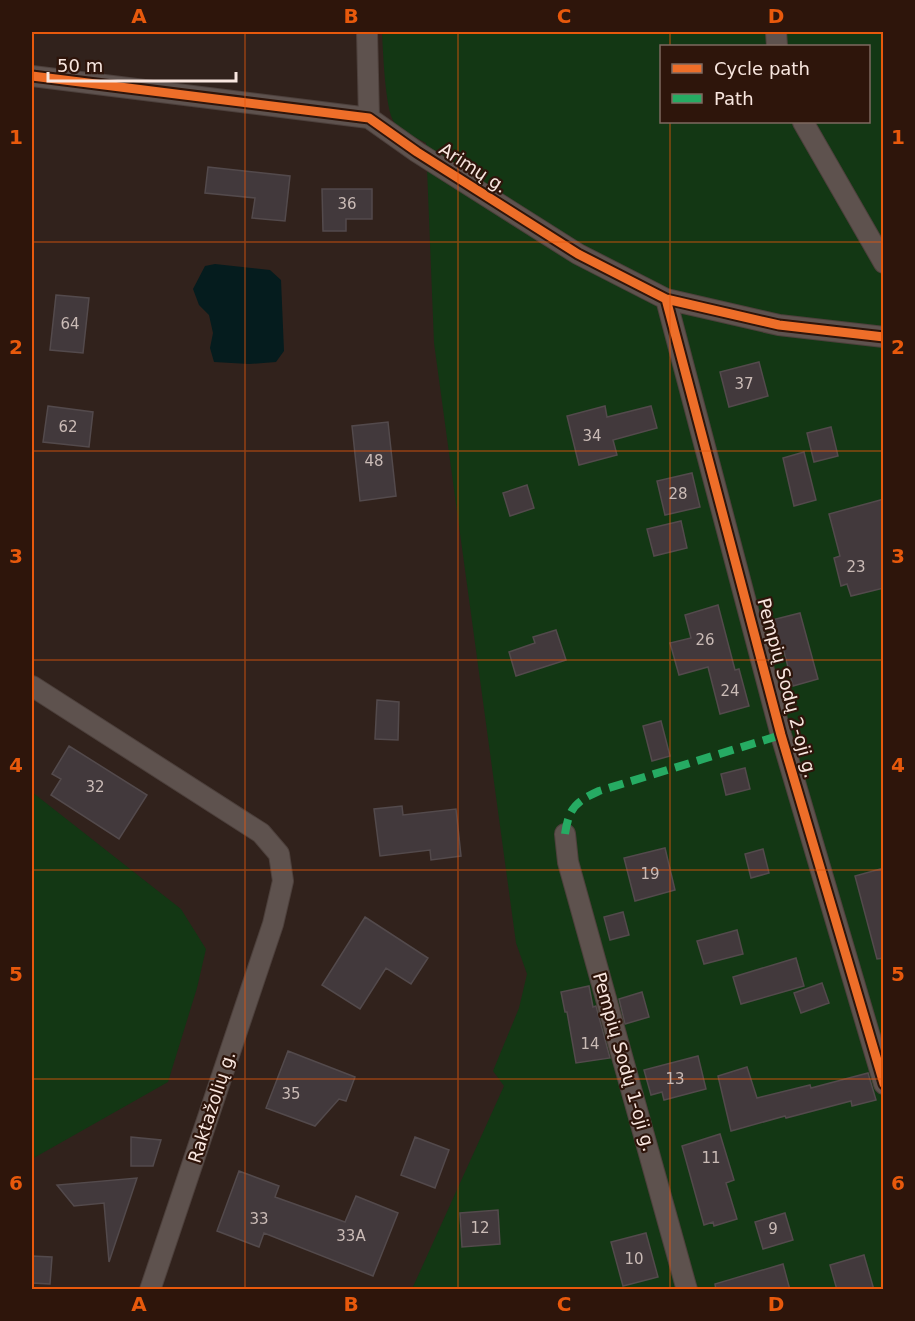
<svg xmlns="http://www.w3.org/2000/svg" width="915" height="1321" font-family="'DejaVu Sans',sans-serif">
<rect width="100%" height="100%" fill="#31221c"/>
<path fill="#133714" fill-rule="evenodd" d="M382,32H883V1289H412L504,1086L493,1071L519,1008L527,974L516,943L434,343L426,143C415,137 401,132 394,122C385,109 383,50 382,32ZM662,46H868V122H662Z
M32,792L181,909L206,949L197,988L168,1082L32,1159Z"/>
<path fill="#051c1e" d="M215,264L270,270L281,280L284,351L276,362L249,364L214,362L210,348L213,333L209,315L199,305L193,289L205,266Z"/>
<path fill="#42393c" stroke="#534a4c" stroke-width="1.5" d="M208,167L290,176L285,221L252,218L255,198L205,193Z
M322,189H372V219H346V231H323Z
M56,295L89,298L83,353L50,350Z
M759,362L768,396L729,407L720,372Z
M48,406L93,412L89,447L43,442Z
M605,406L607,417L651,406L657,428L613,440L617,455L579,465L567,416Z
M388,422L396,496L360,501L352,426Z
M831,427L838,456L814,462L807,433Z
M804,452L816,500L794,506L783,458Z
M692,473L700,507L665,515L657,481Z
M527,485L534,508L510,516L503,493Z
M884,499V588L851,596L847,584L841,586L834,558L840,556L829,514Z
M681,521L687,548L654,556L647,529Z
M718,605L735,670L739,669L749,706L720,714L708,667L679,675L670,643L691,638L685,615Z
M800,613L818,679L793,686L783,648L780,649L772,620Z
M556,630L566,660L516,676L509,652L535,643L533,637Z
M377,700L399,702L398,740L375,739Z
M661,721L670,756L652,761L643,726Z
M69,746L147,795L119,839L51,795L61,779L52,774Z
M745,768L750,789L726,795L721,774Z
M402,806L403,815L456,809L461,856L431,860L430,850L380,856L374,809Z
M665,848L675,890L635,901L624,858Z
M763,849L769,873L751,878L745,854Z
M884,868V958L877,959L855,876Z
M623,912L629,935L610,940L604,917Z
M365,917L428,958L411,984L386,968L360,1009L322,985Z
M737,930L743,954L704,964L697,941Z
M796,958L804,986L741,1004L733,977Z
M822,983L829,1003L801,1013L794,993Z
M589,986L593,1007L596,1006L610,1058L576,1063L567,1012H565L561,992Z
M642,992L649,1017L625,1024L619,999Z
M288,1051L355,1077L346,1101L339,1099L315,1126L266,1108Z
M698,1056L706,1089L664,1100L662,1092L651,1095L644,1070Z
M747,1067L757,1098L810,1085L811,1088L868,1073L876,1100L852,1106L851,1101L786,1118L785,1116L731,1131L718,1076Z
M720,1134L734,1180L726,1183L737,1219L714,1226L713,1222L704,1225L682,1146Z
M131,1137L161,1140L153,1166H131Z
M415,1137L449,1150L435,1188L401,1175Z
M239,1171L279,1186L275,1197L345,1222L356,1196L398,1213L373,1276L264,1233L259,1247L217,1231Z
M137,1178L109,1262L104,1203L74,1206L57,1185Z
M498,1210L500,1244L462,1247L460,1213Z
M785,1213L793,1240L763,1249L755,1222Z
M646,1233L658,1277L623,1286L611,1242Z
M864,1255L874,1290H837L830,1265Z
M32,1256L52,1257L50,1284L32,1283Z
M783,1264L790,1290H716L715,1284Z"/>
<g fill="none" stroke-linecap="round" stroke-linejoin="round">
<g stroke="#4d403c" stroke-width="22">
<path id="minor" d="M367,32L369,118
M776,32L777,46
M32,76L369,118L417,152L578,254L666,299L779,325L884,337
M803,122L884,263
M666,299L781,735L884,1084
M32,686L261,833L279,854L283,881L273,924L150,1290
M565,834L568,862L687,1290"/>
</g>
<use href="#minor" stroke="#5e524e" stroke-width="20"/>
<path stroke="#26ab63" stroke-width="8" stroke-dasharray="15 8" stroke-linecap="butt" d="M565,834C569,808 575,802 599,791L781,735"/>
<g stroke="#2e150b" stroke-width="13">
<path id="cycleway" d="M32,76L369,118L417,152L578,254L666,299L779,325L884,337
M666,299L781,735L884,1084"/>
</g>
<use href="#cycleway" stroke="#ee6e29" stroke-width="9"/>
</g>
<path fill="none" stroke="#e8590c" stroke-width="1.5" stroke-opacity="0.55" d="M245,32V1290M458,32V1290M670,32V46M670,122V1290M32,242H884M32,451H884M32,660H884M32,870H884M32,1079H884"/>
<g text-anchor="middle" stroke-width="4.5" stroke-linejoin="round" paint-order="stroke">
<g font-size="15" fill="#cabbb6">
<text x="347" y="209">36</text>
<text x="70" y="329">64</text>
<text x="744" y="389">37</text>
<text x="68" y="432">62</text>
<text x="592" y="441">34</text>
<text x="374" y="466">48</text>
<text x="678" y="499">28</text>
<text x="856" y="572">23</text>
<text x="705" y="645">26</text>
<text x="730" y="696">24</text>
<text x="95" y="792">32</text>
<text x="650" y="879">19</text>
<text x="590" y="1049">14</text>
<text x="675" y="1084">13</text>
<text x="291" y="1099">35</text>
<text x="711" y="1163">11</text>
<text x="259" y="1224">33</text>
<text x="480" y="1233">12</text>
<text x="773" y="1234">9</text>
<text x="351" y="1241">33A</text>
<text x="634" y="1264">10</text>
</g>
<g font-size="18" fill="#f8e6df" stroke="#2e150b">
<text transform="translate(473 168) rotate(33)" y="6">Arimų g.</text>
<text transform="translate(787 688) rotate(75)" y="6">Pempių Sodų 2-oji g.</text>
<text transform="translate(624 1062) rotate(74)" y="6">Pempių Sodų 1-oji g.</text>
<text transform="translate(212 1107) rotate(-72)" y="6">Raktažolių g.</text>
</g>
</g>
<rect width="915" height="1321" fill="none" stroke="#2e150b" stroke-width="66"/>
<rect x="660" y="45" width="210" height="78" fill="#2e150b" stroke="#7f6960" stroke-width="1.5"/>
<rect x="672" y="64" width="30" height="9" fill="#ee6e29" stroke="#7f6960" stroke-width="1.5"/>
<text x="714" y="75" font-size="18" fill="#f8e6df">Cycle path</text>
<rect x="672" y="94" width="30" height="9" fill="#26ab63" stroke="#7f6960" stroke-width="1.5"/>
<text x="714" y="105" font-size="18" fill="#f8e6df">Path</text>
<path d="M48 72v9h188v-9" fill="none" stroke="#f8e6df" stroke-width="3"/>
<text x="57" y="72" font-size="18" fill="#f8e6df" stroke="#2e150b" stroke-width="4.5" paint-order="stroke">50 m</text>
<rect x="33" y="33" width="849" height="1255" fill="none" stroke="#e8590c" stroke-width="2"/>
<g font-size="20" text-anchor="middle" font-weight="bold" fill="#e8590c">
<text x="139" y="23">A</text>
<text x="351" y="23">B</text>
<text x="564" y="23">C</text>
<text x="776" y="23">D</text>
<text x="16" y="144">1</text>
<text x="898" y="144">1</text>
<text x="16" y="354">2</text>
<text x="898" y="354">2</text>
<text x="16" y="563">3</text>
<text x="898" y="563">3</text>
<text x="16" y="772">4</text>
<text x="898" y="772">4</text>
<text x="16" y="981">5</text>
<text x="898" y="981">5</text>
<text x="16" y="1190">6</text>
<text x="898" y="1190">6</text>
<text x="139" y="1311">A</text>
<text x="351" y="1311">B</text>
<text x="564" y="1311">C</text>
<text x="776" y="1311">D</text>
</g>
</svg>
